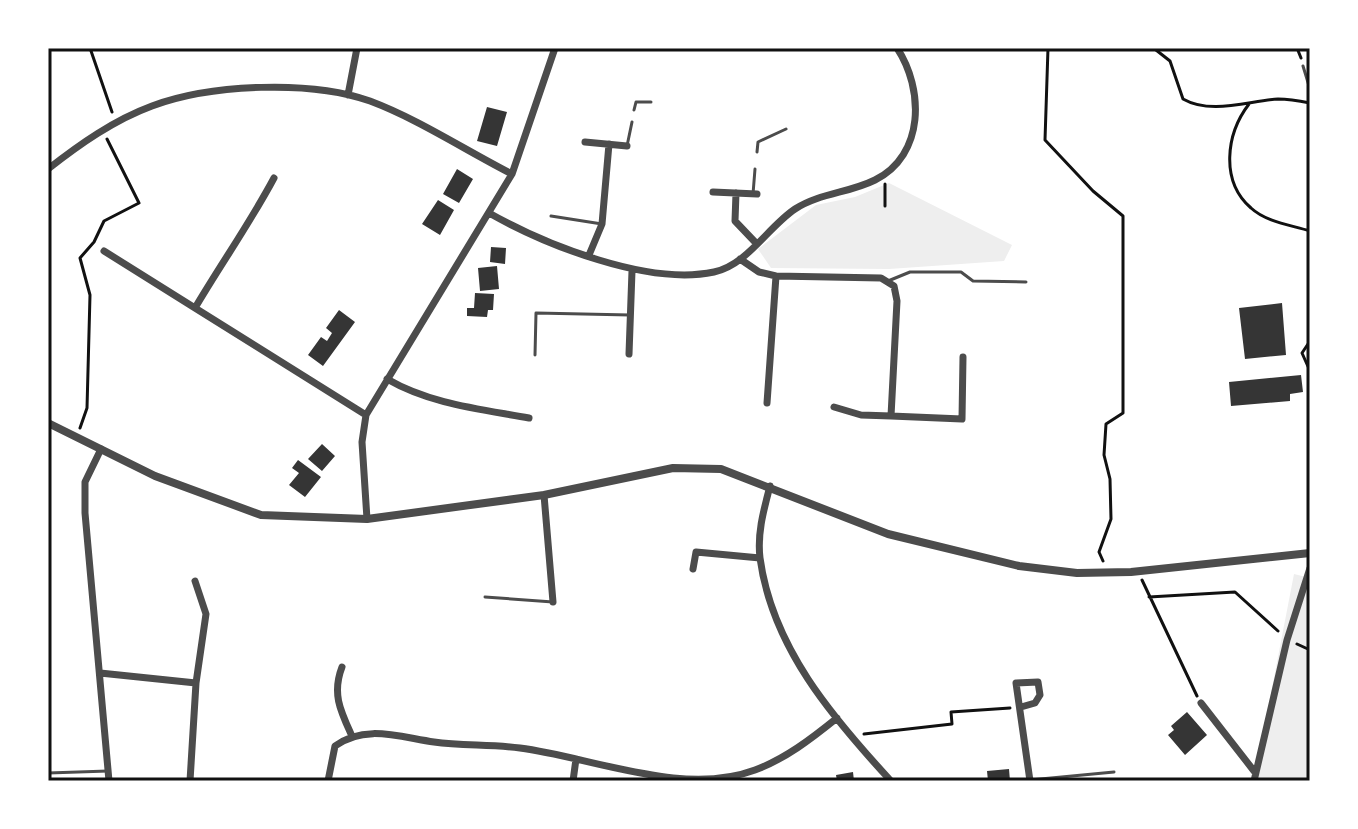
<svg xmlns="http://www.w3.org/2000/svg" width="1358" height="829" font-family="'Sofia Sans Condensed',sans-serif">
  <rect width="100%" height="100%" fill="#fff"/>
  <!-- green -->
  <path fill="#eee" d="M889,183l123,62 -8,16 -115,8 -118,-1 -13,-19 58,-44 39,-8z
    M1294,574l16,4v203h-56z"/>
  <!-- building -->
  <path fill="#353535" d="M487,107l20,5 -10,34 -20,-5z
    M457,169l16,10 -14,24 -16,-9z
    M438,200l16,10 -14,25 -18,-11z
    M491,247l15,1 -1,16 -15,-2z
    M497,266l2,23 -19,2 -2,-23z
    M475,293l19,1 -1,16h-5l-1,7 -20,-1v-8h7z
    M1282,303l4,52 -41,4 -6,-51z
    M339,310l16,12 -32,44 -15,-11 13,-18 6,4 5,-8 -6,-5z
    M1301,375l2,17 -13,2v7l-59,5 -2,-24z
    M322,444l13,12 -13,15 -14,-12z
    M298,460l23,17 -16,20 -16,-12 10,-12 -7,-5z
    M1187,712l20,23 -22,20 -17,-20 6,-5 -3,-4z
    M1009,769l1,12h-22l-1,-10z
    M853,772l1,9h-17l-1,-6z"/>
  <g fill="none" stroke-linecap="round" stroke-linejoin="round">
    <!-- path -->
    <path stroke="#111" stroke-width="3" d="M90,48l22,64
      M1048,48l-3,92 48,51 30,25v197l-17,11 -2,31 6,24 1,40 -12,33 4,9
      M1297,48l4,10
      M1156,50l14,11 13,38c28,16 65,2 95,0 10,0 22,2 32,4
      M1249,104c-23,30 -29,77 2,104 15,14 40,17 59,23
      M885,184v22
      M1310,341l-8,12 8,18
      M80,428l7,-20 3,-113 -10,-37 14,-16 10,-21 35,-18 -32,-64
      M1142,580l55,116
      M1149,597l86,-5 43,39
      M1297,644l13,6
      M864,734l88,-10 -1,-12 59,-4"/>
    <!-- service -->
    <path stroke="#4c4c4c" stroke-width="3" d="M1303,66l7,23
      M634,110l2,-8h15
      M627,146l5,-24
      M757,152l1,-10 28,-13
      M753,194l2,-25
      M551,216l51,8
      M888,281l22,-9h51l12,9 53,1
      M535,355l1,-42 94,2
      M485,597l68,5
      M48,773l60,-2
      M1030,780l84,-8"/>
    <!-- minor -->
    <path stroke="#4c4c4c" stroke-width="7" d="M348,95l9,-47
      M585,142l42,4
      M48,169c32,-25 66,-49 104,-63 59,-22 159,-26 218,-5 48,18 95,49 142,73
      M274,178c-24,45 -53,86 -79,130l171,107
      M713,192l44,2
      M736,193l-1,28 20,21
      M489,213c57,32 159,73 225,59 33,-7 54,-45 81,-63 25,-16 54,-16 80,-29 50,-25 49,-91 22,-132
      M104,251l91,57
      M589,255l13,-31 7,-80
      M740,259l19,13 17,4 105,2 13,8 3,15 -6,115 71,3 1,-62
      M629,354l3,-83
      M387,379c43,25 93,30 142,39
      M767,403l9,-127
      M834,407l27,8 30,1
      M101,449l-16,33v31l24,268
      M770,486c-6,23 -13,47 -10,72 12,89 72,159 131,223
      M544,495l9,107
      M367,519l-5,-77 4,-27 146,-241 43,-126
      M693,569l3,-17 64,6
      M195,581l11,33 -10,69
      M342,667c-10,26 -2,43 9,67
      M100,673l96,10 -6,98
      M1201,703l53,68
      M1021,707l14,-4 5,-8 -2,-13 -22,1 14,98
      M328,781l7,-35c30,-22 64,-9 99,-4 28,4 57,2 86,6 71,9 163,49 235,22 30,-11 56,-31 82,-52
      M573,781l3,-22
      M1254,781l33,-141 23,-72"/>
    <!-- tertiary -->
    <path stroke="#4c4c4c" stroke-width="8" d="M48,423l107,53 106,39 106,4 177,-24 129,-27 48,1 167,65 131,32 58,7 54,-1 179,-19"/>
  </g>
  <!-- border -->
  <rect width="1358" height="829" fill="none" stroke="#ffffff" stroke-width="100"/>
  <rect x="50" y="50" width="1258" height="729" fill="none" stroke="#111" stroke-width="3"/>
</svg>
